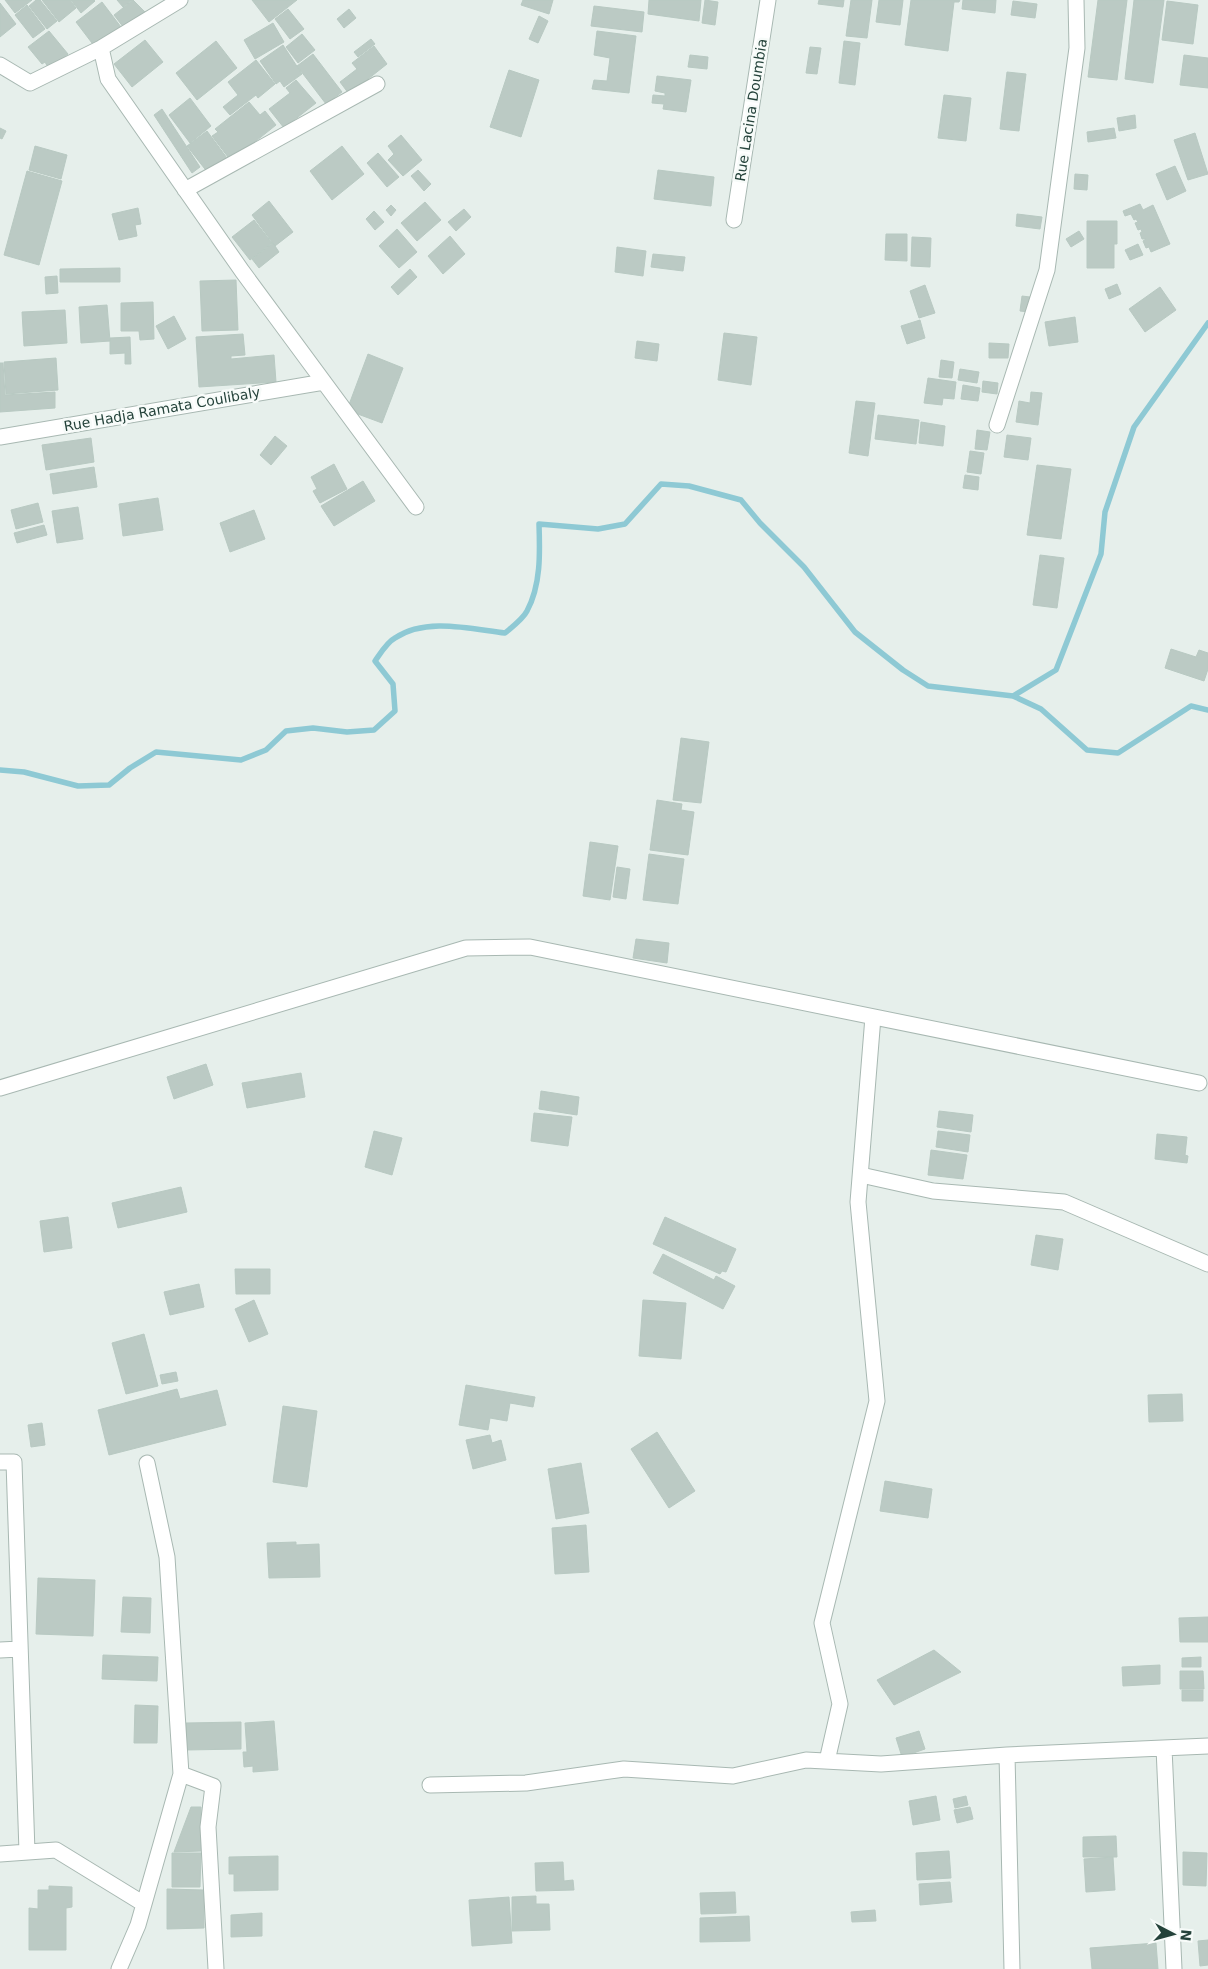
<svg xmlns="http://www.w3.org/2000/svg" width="1208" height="1969" font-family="'DejaVu Sans',sans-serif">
  <rect width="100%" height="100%" fill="#e6efeb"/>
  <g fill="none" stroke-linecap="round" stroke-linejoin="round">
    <!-- stream -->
    <path stroke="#8ec9d4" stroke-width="5.5" d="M1013,696l43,-26 45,-116 4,-42 29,-85 74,-104
      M0,770l24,2 54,14 31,-1 21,-17 26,-16 85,8 25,-10 20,-19 27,-3 34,4 27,-2 21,-19 -2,-27 -18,-23c5,-7 12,-19 20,-23 31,-21 76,-9 110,-5 7,-6 18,-14 22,-22 14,-26 13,-58 12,-87l59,5 27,-5 36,-40 28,2 52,14 19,23 44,44 51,65 48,38 25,16 85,10 28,13 46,41 31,3 73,-47 17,4"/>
  </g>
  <!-- building -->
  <path fill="#bbcac4" stroke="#b8c9c2" d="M5,0h27l-17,13z
    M36,0h4l17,21 -10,8 -18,-23z
    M42,0h28l6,8 -17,14z
    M71,0h23l1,1 -14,12z
    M117,0h15l-9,7z
    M133,0l12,12 -21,16 -10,-13z
    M252,0h45l-28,22z
    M523,0h30l-4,14 -28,-9z
    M649,0h52l-2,21 -51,-7z
    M705,0l13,2 -3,23 -13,-2z
    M819,0h25l-1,7 -25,-3z
    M851,0h21l-5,38 -21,-2z
    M879,0h24l-3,25 -24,-3z
    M911,0h49l-1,2h-5l-6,49 -43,-6z
    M963,0h33l-1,13 -33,-4z
    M1098,0h29l-10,80 -29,-3z
    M1134,0h30l-11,83 -28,-4z
    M1013,1l24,3 -2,14 -24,-3z
    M1167,1l31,4 -5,39 -31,-4z
    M102,2l19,25 -26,20 -19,-25z
    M0,3l16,21 -16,13z
    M27,5l18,24 -12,9 -18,-23z
    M594,6l50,6 -2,20 -51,-6z
    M288,9l16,20 -14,10 -15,-20z
    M349,9l7,9 -12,10 -7,-9z
    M539,16l9,5 -10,22 -9,-4z
    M273,23l11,19 -29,17 -11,-19z
    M49,31l19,23 -19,15 -4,-7 -3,2 -14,-17z
    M597,31l39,5 -7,57 -37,-4 2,-9 13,1 3,-23 -16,-3z
    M302,34l13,16 -17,13 -12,-16z
    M371,39l4,5 -17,13 -4,-5z
    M145,40l18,22 -31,25 -18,-23z
    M216,41l21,27 -40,32 -21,-27z
    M844,41l16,2 -5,42 -16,-2z
    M283,45l19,29 -18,13 -4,-6 -4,3 -16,-23z
    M374,46l13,18 -38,30 -9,-12 17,-13 -5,-6z
    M810,47l11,1 -4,26 -11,-1z
    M313,54l29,38 -16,12 -29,-38z
    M690,55l18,2 -1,12 -19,-2z
    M1184,55l24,3v30l-28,-3z
    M256,60l19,24 -17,14 -2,-3 -26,20 -7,-8 15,-12 -10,-13z
    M509,70l30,10 -18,57 -31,-10z
    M1007,72l19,2 -7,57 -19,-2z
    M657,76l34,4 -5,32 -23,-3 1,-5 -12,-1 1,-8 12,1v-3l-10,-2z
    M296,80l20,23 -32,25 -15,-19 21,-16 -4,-5z
    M944,95l27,3 -5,43 -28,-3z
    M190,98l21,28 -21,17 -21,-28z
    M249,102l11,13 5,-4 11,14 -45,36 -19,-25 6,-4 -3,-3z
    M162,109l38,58 -8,6 -38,-58z
    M1135,115l1,13 -17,3 -2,-13z
    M0,128l6,3 -4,8 -2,-1z
    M1114,128l2,10 -28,4 -1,-10z
    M207,131l20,27 -19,15 -21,-27z
    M1195,133l13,41 -20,6 -14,-40z
    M401,135l21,25 -19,16 -15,-16 6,-6 -6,-8z
    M35,146l32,9 -6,24 -32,-9z
    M342,146l22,28 -32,26 -22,-29z
    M378,153l21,24 -12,10 -20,-24z
    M1175,166l11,25 -19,9 -11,-26z
    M418,170l13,14 -7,7 -13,-15z
    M658,170l56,7 -3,29 -57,-7z
    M27,171l35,10 -23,84 -35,-10z
    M1075,174l13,1 -1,15 -13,-1z
    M269,201l24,31 -18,14 -23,-31z
    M425,202l16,18 -24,21 -16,-18z
    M1140,204l3,6 10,-5 17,39 -19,8 -2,-5 -3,1 -3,-7 3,-2h-4l-2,-6 2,-1 -1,-3 -3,1 -3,-7 3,-1 -2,-3 -2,1 -3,-6 -6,2 -2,-5z
    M391,205l5,5 -5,6 -5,-6z
    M138,208l3,16 -6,1 2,11 -18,4 -7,-26z
    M464,209l7,8 -15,14 -8,-9z
    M374,211l10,11 -9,8 -9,-11z
    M1017,214l25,3 -2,12 -24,-3z
    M254,220l18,23 -22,17 -18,-23z
    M1087,221h30v23h-3v24h-27z
    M397,229l20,23 -18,16 -20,-22z
    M1079,231l5,8 -13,8 -5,-8z
    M886,234h21v27l-22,-1z
    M450,236l15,18 -22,20 -15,-18z
    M912,237l19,1 -1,29 -19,-1z
    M273,243l6,9 -20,16 -7,-9z
    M1138,244l5,11 -13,5 -5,-10z
    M617,247l29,4 -3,25 -28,-4z
    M653,254l32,3 -2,14 -32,-4z
    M120,268v14h-60v-13z
    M410,269l7,8 -19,18 -7,-8z
    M57,276l1,17 -12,1 -1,-17z
    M236,280l2,50 -36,1 -2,-50z
    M1117,284l4,10 -12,5 -4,-10z
    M925,285l10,28 -16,5 -9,-27z
    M1160,287l16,23 -31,22 -16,-23z
    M1022,296l8,1 -1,15 -9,-1z
    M153,302l1,37 -14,1 -1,-9h-18v-28z
    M107,305l3,36 -29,2 -2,-36z
    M65,310l2,33 -43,3 -2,-34z
    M174,316l12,23 -18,10 -12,-23z
    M1075,317l3,25 -29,4 -4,-24z
    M920,320l5,18 -18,6 -6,-18z
    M724,333l33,4 -6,48 -33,-5z
    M243,334l2,21 -14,1v3l43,-4 2,27 -77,5 -3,-50z
    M130,337l1,27h-6v-11l-15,1v-16z
    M637,341l22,3 -2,17 -22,-3z
    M989,343l20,1 -1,14h-19z
    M368,354l35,14 -21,55 -35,-13z
    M56,358l2,32 -52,4 -2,-32z
    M941,360l13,2 -2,16 -13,-1z
    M0,363h3l2,32 50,-3v16l-55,4z
    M960,369l19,3 -2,11 -19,-3z
    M928,378l28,4 -2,17 -11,-1 -1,7 -18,-2z
    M983,381l15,2 -1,11 -15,-2z
    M963,385l17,3 -2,13 -17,-2z
    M1031,392l11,1 -4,32 -22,-3 3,-21 11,2z
    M856,401l19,2 -7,53 -19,-3z
    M878,415l41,5 -3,24 -41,-5z
    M921,422l24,4 -2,20 -24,-3z
    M977,430l13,2 -3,18 -12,-1z
    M1007,435l24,3 -3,22 -24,-3z
    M275,436l12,10 -16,19 -11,-10z
    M91,438l3,24 -48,8 -4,-25z
    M970,451l14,2 -3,21 -14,-2z
    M334,464l13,25 -27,14 -7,-12 4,-2 -6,-12z
    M1037,465l34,4 -10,70 -34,-4z
    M94,467l3,20 -44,7 -3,-20z
    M965,475l14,2 -1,13 -15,-2z
    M363,481l12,20 -41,25 -13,-20z
    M158,498l5,32 -40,6 -4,-32z
    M38,503l5,19 -27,7 -5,-19z
    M78,507l5,32 -26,4 -5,-32z
    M254,510l11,29 -35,13 -10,-29z
    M44,525l3,10 -30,8 -3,-10z
    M1040,555l24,3 -7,50 -24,-3z
    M1171,649l25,8 3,-7 9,3v16l-4,12 -39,-13z
    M681,738l28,4 -8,61 -28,-3z
    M657,800l25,4 -1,6 13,2 -6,43 -38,-5z
    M590,842l28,4 -8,54 -27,-4z
    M649,854l35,5 -6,45 -35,-4z
    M617,867l13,2 -4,30 -13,-2z
    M636,939l33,4 -2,20 -34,-5z
    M206,1064l7,21 -39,14 -7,-22z
    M301,1073l4,24 -58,11 -5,-25z
    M541,1091l38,6 -2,18 -38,-6z
    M939,1111l34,4 -2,17 -34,-5z
    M534,1113l38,4 -4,29 -37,-5z
    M374,1131l28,7 -10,37 -27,-8z
    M938,1131l32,4 -2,17 -32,-5z
    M1157,1134l30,3 -2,18 3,1 -1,7 -32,-4z
    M931,1150l36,5 -4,24 -35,-4z
    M181,1187l6,25 -69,16 -6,-25z
    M68,1217l4,31 -28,4 -4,-31z
    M665,1217l71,32 -10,23 -4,-1 -2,3 -67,-30z
    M1036,1235l27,4 -5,31 -27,-5z
    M663,1254l51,26 2,-4 19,10 -12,23 -70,-36z
    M235,1269h35v25h-34z
    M199,1284l5,23 -34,8 -6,-23z
    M254,1300l14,34 -19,8 -14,-33z
    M643,1300l43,3 -5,56 -42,-3z
    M144,1334l14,52 -32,8 -14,-51z
    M176,1372l2,9 -16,3 -2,-9z
    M466,1385l69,12 -2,10 -23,-4 -3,18 -17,-3 -2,12 -29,-5z
    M177,1389l3,10 37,-9 9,35 -117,30 -11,-45z
    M1182,1394l1,27 -34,1 -1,-27z
    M283,1406l34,5 -10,76 -34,-5z
    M42,1423l3,22 -14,2 -3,-22z
    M657,1432l38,59 -26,17 -38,-59z
    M490,1435l2,8 9,-3 5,20 -33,9 -7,-29z
    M581,1463l8,50 -33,6 -8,-50z
    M885,1481l47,8 -4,29 -48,-7z
    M586,1525l3,47 -34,2 -3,-46z
    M296,1542v3l23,-1 1,33 -51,1 -2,-35z
    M38,1578l57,2 -2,56 -57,-2z
    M123,1597l28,1 -1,35 -29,-1z
    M1208,1617v25h-28l-1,-24z
    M934,1650l27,22 -67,33 -17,-25z
    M103,1655l55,2 -1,24 -55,-2z
    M1201,1657v10h-19v-9z
    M1160,1665v19l-37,2 -1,-19z
    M1180,1671h23l1,18h-24z
    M1182,1690h21v11h-21z
    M135,1705l23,1 -1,37h-23z
    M274,1721l4,49 -25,2v-6l-9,1 -1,-15h4l-2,-29z
    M241,1722v27l-55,1v-27z
    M919,1731l6,18 -23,8 -6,-19z
    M936,1796l4,24 -27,5 -4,-24z
    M966,1796l2,9 -13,3 -2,-9z
    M191,1807h10v44l-27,1z
    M970,1807l3,12 -16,4 -3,-13z
    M1116,1836l1,21h-34v-20z
    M949,1851l2,27 -34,2 -1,-27z
    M1183,1852l24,1 -1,33 -23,-1z
    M172,1853h29l-1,34h-28z
    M278,1856v34l-44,1v-17h-5v-17z
    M1113,1857l2,33 -29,2 -2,-33z
    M563,1862l1,19 9,-1 1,10 -38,1 -1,-28z
    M950,1882l2,20 -32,3 -1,-21z
    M49,1886l23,1v20l-6,1v42h-37v-42l9,1v-19h11z
    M167,1889l37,1v38l-37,1z
    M735,1892l1,21 -35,1 -1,-21z
    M536,1896v8h13l1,26 -38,1v-34z
    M509,1897l3,46 -40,3 -3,-46z
    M875,1910l1,11 -24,1 -1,-10z
    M262,1913v23l-31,1v-22z
    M749,1916l1,25 -50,1v-24z
    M1208,1940v25l-8,1 -2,-25z
    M1156,1943l2,26h-66l-2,-21z"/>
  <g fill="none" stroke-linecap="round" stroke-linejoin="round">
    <!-- street casing -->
    <g stroke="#a8b8b2" stroke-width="17">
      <path id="street" d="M101,48l7,31 134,192 174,236
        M0,65l30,18 71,-35 79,-48
        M185,190l192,-106
        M734,220l34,-220
        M997,425l50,-155 30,-222 -1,-48
        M0,437l324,-55
        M0,1088l466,-140 64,-1 669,136
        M861,1175l72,16 131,11 144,62
        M0,1462h14l13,390
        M147,1463l20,94 14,217 32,12 -5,41 8,142
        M0,1650l20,-1
        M1164,1748l10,221
        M1007,1755l5,214
        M827,1761l13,-57 -18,-81 55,-222 -19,-199 15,-185
        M430,1785l96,-2 98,-14 109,7 73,-16 75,4 126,-9 201,-9
        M0,1854l56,-4 88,54
        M119,1969l19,-44 43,-151"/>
    </g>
    <!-- street -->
    <use href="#street" stroke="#fff" stroke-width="15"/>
  </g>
  <g text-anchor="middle" stroke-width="5" stroke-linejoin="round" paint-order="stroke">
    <!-- street labels -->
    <g font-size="14" fill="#24423a" stroke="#f7fbf9">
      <text transform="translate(751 110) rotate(-81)" y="5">Rue Lacina Doumbia</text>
      <text transform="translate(162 409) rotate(-10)" y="5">Rue Hadja Ramata Coulibaly</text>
    </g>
  </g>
  <!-- north arrow -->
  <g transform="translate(1173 1934) rotate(96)" stroke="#f7fbf9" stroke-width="4" paint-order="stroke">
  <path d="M0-4L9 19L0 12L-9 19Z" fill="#24423a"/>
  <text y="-8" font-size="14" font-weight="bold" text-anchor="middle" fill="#24423a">N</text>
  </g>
</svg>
